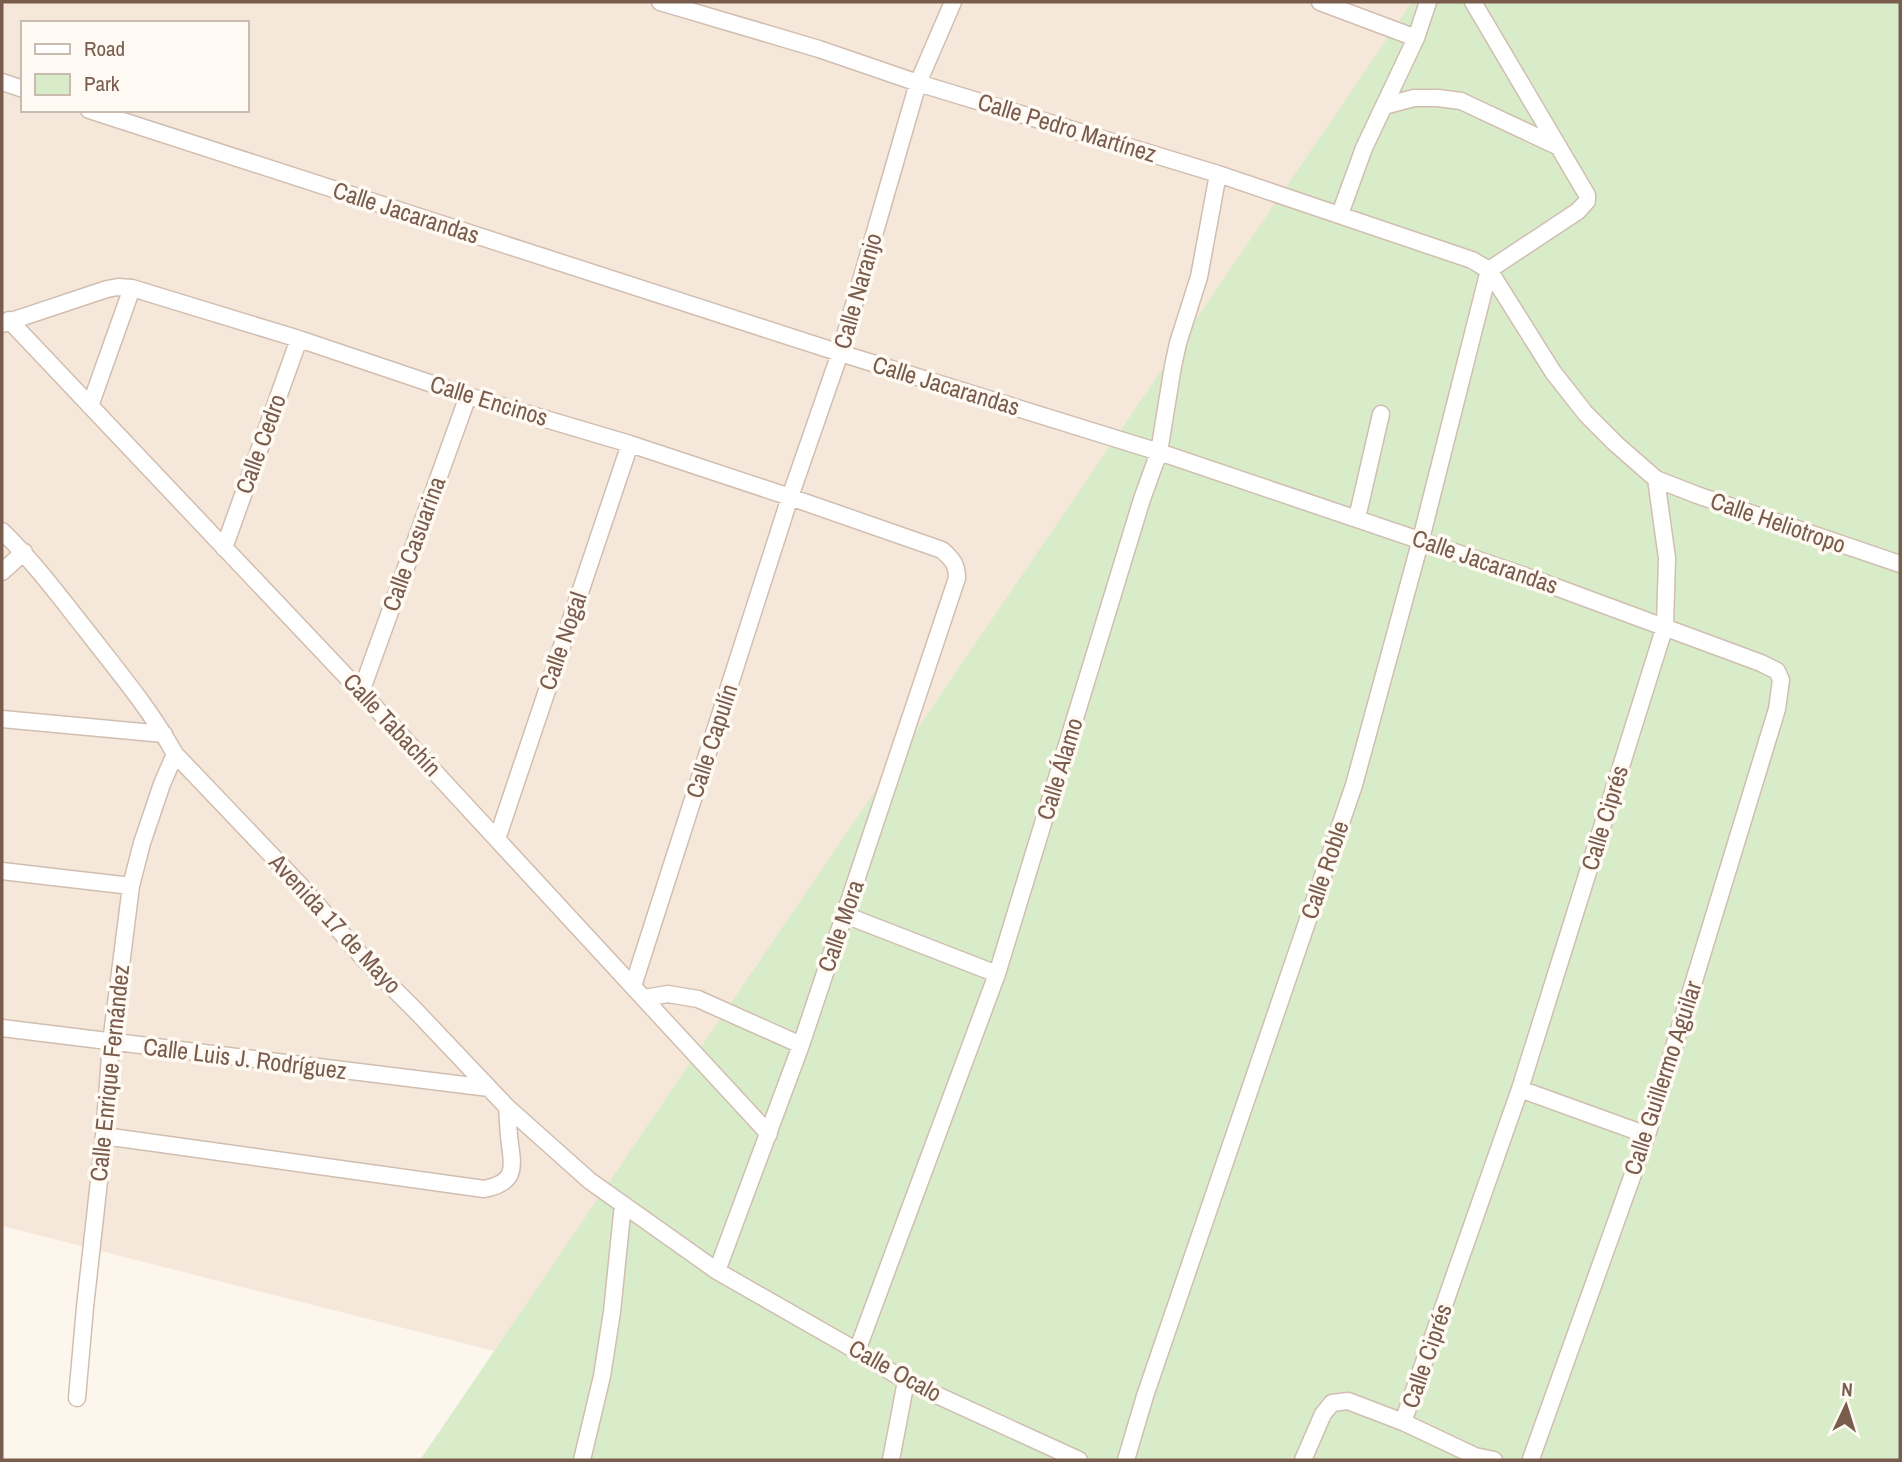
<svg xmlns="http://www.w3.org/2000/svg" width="1902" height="1462" font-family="'Archivo Narrow',sans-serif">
  <rect width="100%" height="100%" fill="#fdf6ec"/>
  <!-- residential -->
  <path fill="#f5e8da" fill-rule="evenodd" d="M2,2h1614l-1074,1361 -540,-137zM23,23h224v87h-224z"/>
  <!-- green -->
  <path fill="#d8ecc9" d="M1412,2h488v1458h-1480z"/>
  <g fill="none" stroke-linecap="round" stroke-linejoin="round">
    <!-- minor casing -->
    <g stroke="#d1beb0" stroke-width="19">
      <path id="minor" d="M660,2l159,47 99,34 300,91 254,86 17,10 64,102 33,42 30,30 40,35 41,16 203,69
        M1320,2l96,36
        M2,82l21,7
        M1384,106l30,-8h24l23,3 98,46
        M89,110l751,243 319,99 375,127 227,84 16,8 4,9 -4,29 -130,426 -116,324
        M1340,214l24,-66 52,-110 12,-36
        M9,320l352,372 408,442
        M2,324l105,-35 11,-2 14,1 167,51 169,57 162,48 160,53 152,53c10,9 15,14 15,28l-156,467 -84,226
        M90,406l42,-118
        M1357,518l24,-104
        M2,531c31,30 57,65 84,99 31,40 64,79 89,124l125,131 64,74 51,51 92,97 83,74 127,90 140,80 49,30 173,79
        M224,548l75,-209
        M2,572l22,-20
        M361,692l107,-296
        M2,719l162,15
        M497,839l133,-395
        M2,871l129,15
        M845,915l152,59
        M633,986l157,-489 50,-144 78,-270 35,-81
        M644,998l24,-4 30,5 103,46
        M2,1028l487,60
        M1520,1089l127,46
        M104,1136l380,53c36,-7 28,-25 25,-53 -1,-10 -1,-19 -2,-29
        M857,1351l140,-377 145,-475 17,-47 14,-86 5,-23 21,-66 19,-103
        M77,1398l8,-91 19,-171 7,-93 20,-157 11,-43 20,-59 13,-30
        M1403,1422l117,-333 145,-463 2,-68 -11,-79
        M582,1460l20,-84 10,-64 11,-108
        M891,1460l15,-79
        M1126,1460l19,-64 209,-611 67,-246 68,-269 89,-59 9,-10v-6l-114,-193
        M1303,1460l20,-46 9,-11 16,-2 55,21 72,34 19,4"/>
    </g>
    <!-- minor -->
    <use href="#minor" stroke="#fff" stroke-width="16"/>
  </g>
  <g text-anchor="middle" stroke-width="7" stroke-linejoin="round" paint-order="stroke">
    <!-- street labels -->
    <g font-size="24" fill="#7a5c4d" stroke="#fffaf3">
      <text transform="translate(1067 128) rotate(17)" y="8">Calle Pedro Martínez</text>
      <text transform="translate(406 213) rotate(18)" y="8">Calle Jacarandas</text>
      <text transform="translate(858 291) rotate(-74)" y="8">Calle Naranjo</text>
      <text transform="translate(946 386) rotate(17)" y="8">Calle Jacarandas</text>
      <text transform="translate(489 401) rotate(17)" y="8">Calle Encinos</text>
      <text transform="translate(261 444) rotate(-70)" y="8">Calle Cedro</text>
      <text transform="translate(1778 523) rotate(19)" y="8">Calle Heliotropo</text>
      <text transform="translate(414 544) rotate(-70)" y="8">Calle Casuarina</text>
      <text transform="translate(1485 562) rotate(19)" y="8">Calle Jacarandas</text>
      <text transform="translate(563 641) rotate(-71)" y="8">Calle Nogal</text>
      <text transform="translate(392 725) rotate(47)" y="8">Calle Tabachín</text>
      <text transform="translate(712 741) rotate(-72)" y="8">Calle Capulín</text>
      <text transform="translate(1060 769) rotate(-73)" y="8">Calle Álamo</text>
      <text transform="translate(1605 818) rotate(-73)" y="8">Calle Ciprés</text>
      <text transform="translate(1325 870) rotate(-71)" y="8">Calle Roble</text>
      <text transform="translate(335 924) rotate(47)" y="8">Avenida 17 de Mayo</text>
      <text transform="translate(841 926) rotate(-71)" y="8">Calle Mora</text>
      <text transform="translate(245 1059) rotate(7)" y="8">Calle Luis J. Rodríguez</text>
      <text transform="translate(110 1073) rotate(-84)" y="8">Calle Enrique Fernández</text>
      <text transform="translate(1663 1078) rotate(-72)" y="8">Calle Guillermo Aguilar</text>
      <text transform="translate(1427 1356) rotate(-71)" y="8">Calle Ciprés</text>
      <text transform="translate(895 1371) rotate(29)" y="8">Calle Ocalo</text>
    </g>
  </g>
  <!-- border -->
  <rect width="1902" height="1462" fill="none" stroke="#7a5c4d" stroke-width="7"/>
  <!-- legend -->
  <rect x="21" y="21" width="228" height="91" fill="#fffaf3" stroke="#cabbb1" stroke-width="2"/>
  <rect x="35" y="44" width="35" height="10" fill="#ffffff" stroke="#cabbb1" stroke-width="2"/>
  <text x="84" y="56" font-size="21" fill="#7a5c4d">Road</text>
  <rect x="35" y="74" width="35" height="21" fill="#d8ecc9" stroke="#cabbb1" stroke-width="2"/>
  <text x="84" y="91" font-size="21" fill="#7a5c4d">Park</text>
  <!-- north arrow -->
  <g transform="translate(1846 1406) rotate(4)" stroke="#fffaf3" stroke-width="5" paint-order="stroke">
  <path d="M0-5L12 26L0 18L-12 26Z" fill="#7a5c4d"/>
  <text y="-10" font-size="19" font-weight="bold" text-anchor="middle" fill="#7a5c4d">N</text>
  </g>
</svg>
